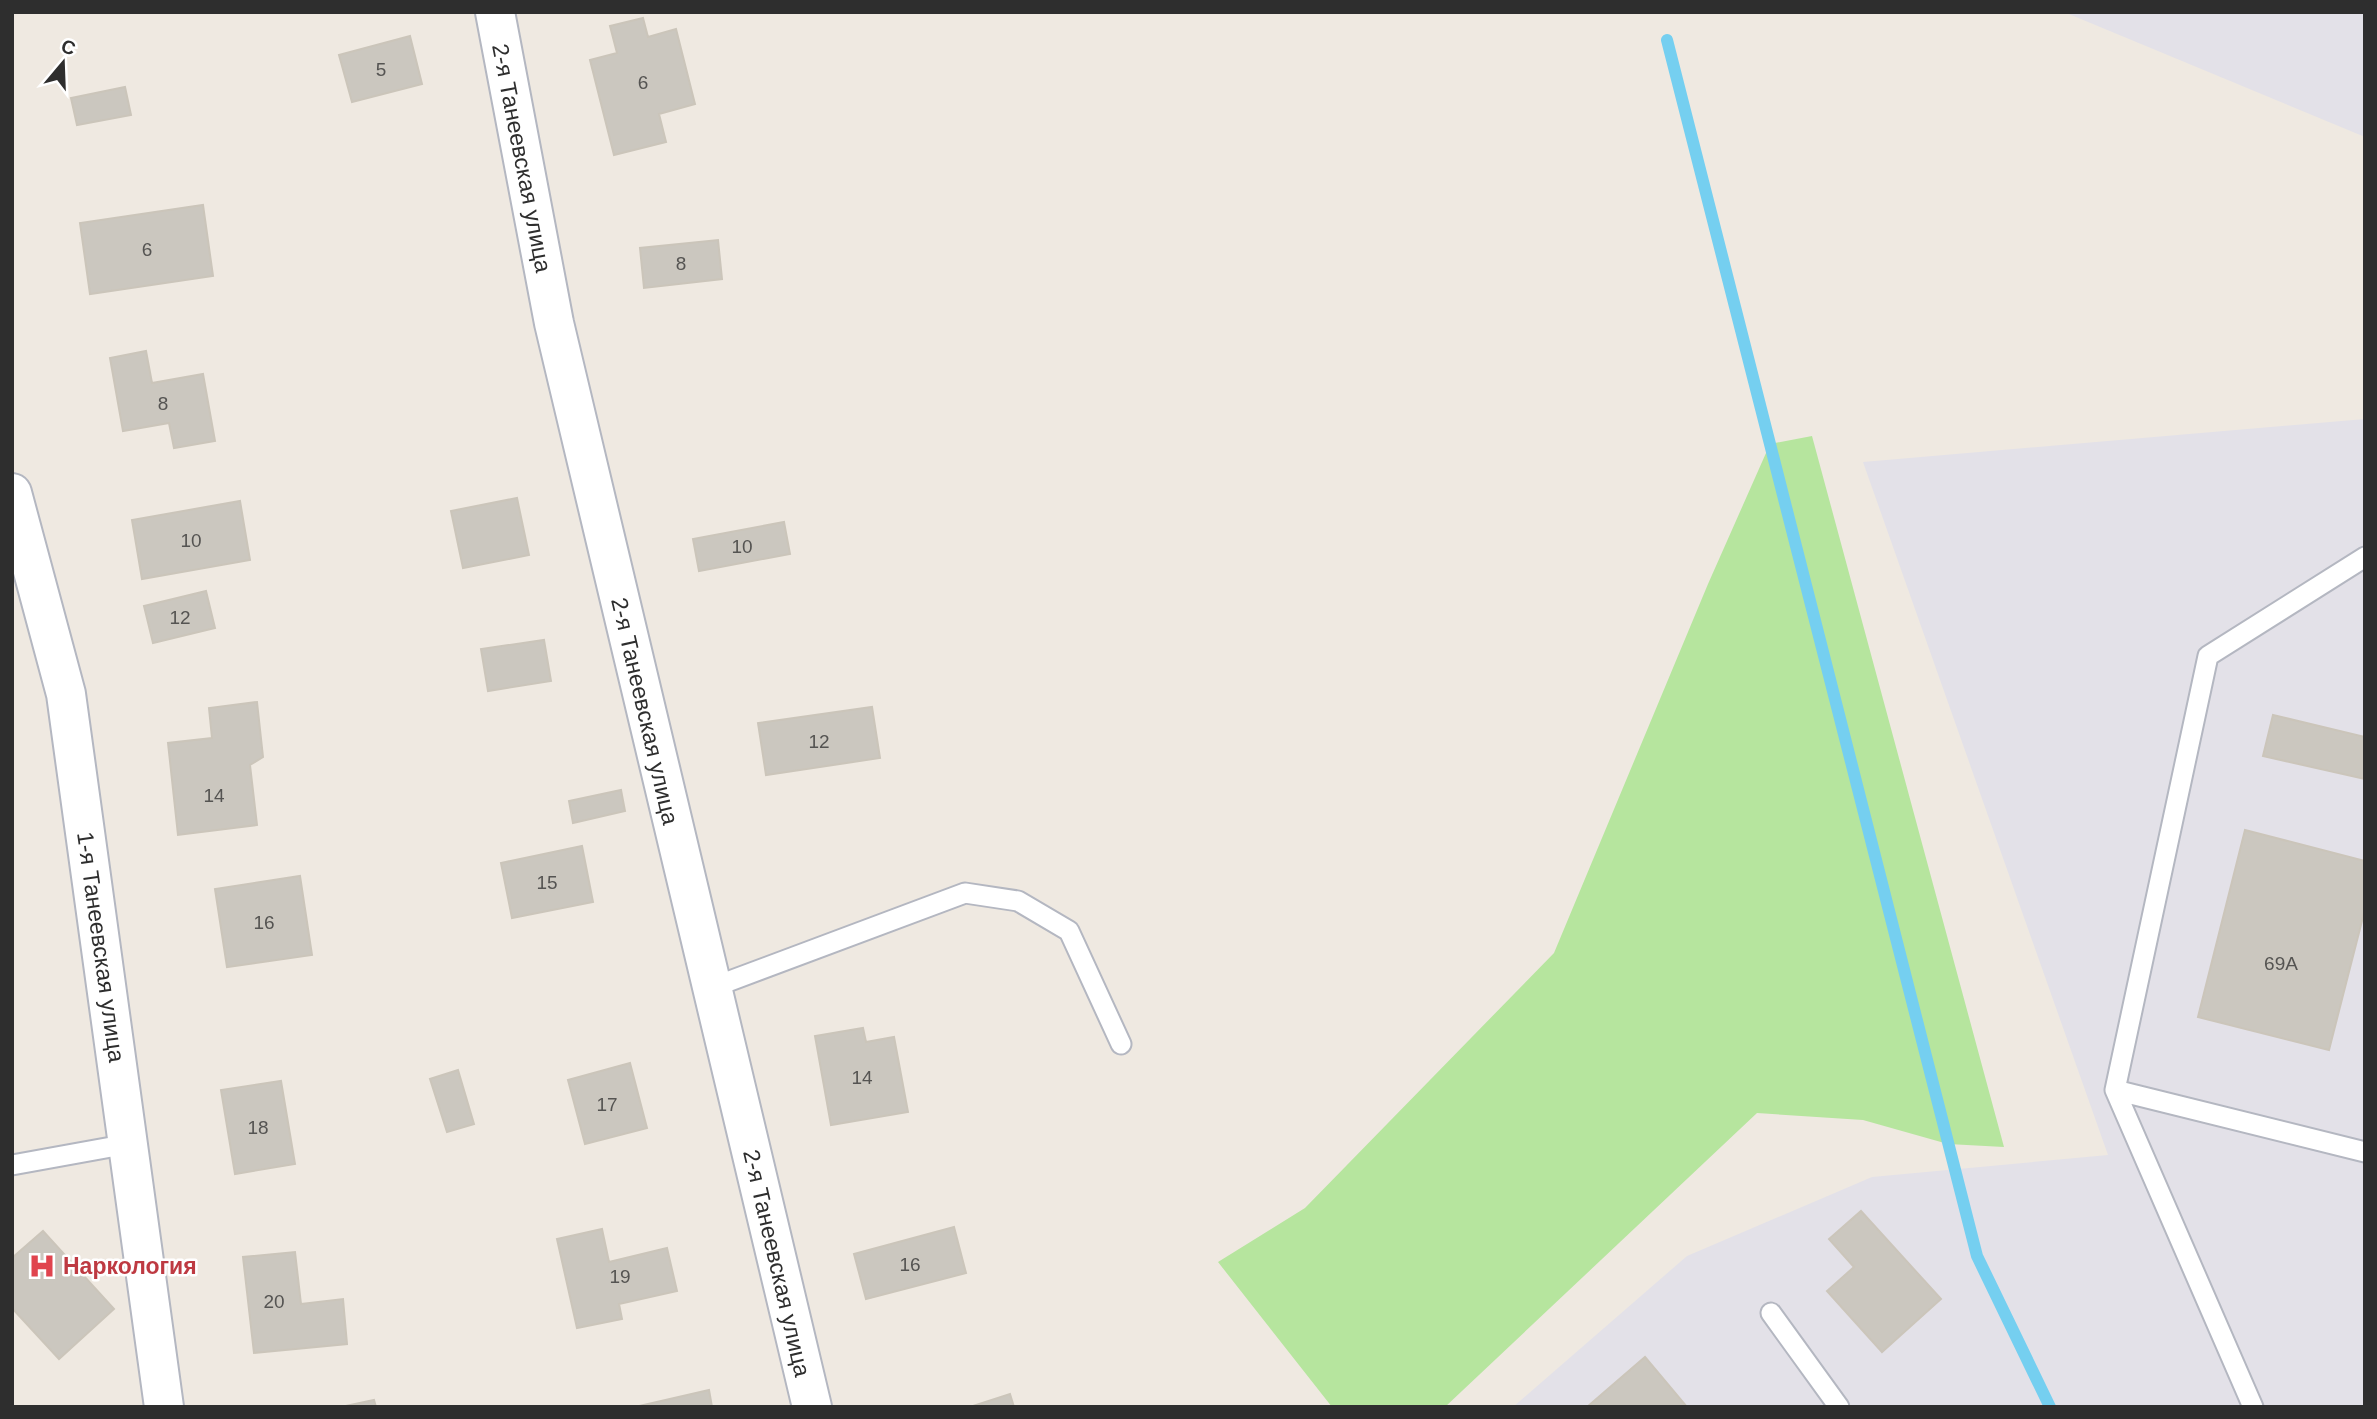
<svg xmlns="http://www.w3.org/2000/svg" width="2377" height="1419" font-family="Arial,sans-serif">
  <rect width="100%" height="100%" fill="#efe9e1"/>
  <!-- industrial -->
  <path fill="#e3e1e8" d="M2064,12h301v125z
    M2365,419v988h-852l174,-151 185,-79 236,-22 -245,-693z"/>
  <!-- green -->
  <path fill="#b6e59e" d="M1812,436l192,711 -56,-3 -85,-24 -106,-7 -312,294h-113l-114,-145 87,-54 249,-255 154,-369 62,-140z"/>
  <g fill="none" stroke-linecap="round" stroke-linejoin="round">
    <!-- stream -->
    <path stroke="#75cff0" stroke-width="12" d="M1667,40l310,1216 73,151"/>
  </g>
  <!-- building -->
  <path fill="#cbc7bf" stroke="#cbc5ba" stroke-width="2" d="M643,18l5,19 28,-8 19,75 -36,10 7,28 -52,13 -24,-95 27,-7 -7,-27z
    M410,36l12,48 -70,18 -13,-47z
    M125,87l6,28 -54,10 -6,-27z
    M203,205l10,71 -123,18 -10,-71z
    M718,240l4,39 -78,9 -4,-40z
    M146,351l6,32 51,-9 12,67 -41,7 -5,-25 -46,8 -13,-73z
    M517,498l12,57 -66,13 -12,-57z
    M240,501l10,59 -108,19 -10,-59z
    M784,522l6,32 -91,17 -6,-32z
    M206,591l9,37 -62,15 -9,-37z
    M544,640l7,41 -63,10 -7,-42z
    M257,702l6,55 -13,8 7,60 -79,10 -10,-92 44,-5 -3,-30z
    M872,707l8,51 -114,17 -8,-52z
    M2273,715l92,22v42l-102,-23z
    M621,790l4,21 -52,12 -4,-22z
    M2245,830l120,31v48l-36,141 -131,-33z
    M582,846l11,56 -81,16 -11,-55z
    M300,876l12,79 -85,12 -12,-78z
    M863,1028l3,14 28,-5 14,75 -77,13 -16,-89z
    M630,1063l17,65 -62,16 -17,-64z
    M458,1070l16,54 -27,8 -17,-53z
    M281,1081l14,83 -60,10 -14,-84z
    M1861,1211l80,88 -59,53 -55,-61 27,-24 -25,-28z
    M954,1227l12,46 -100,26 -12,-45z
    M602,1229l7,33 58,-14 10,43 -58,13 3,15 -45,9 -20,-89z
    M43,1231l71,78 -55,50 -47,-51v-50z
    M295,1252l6,52 42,-5 4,45 -93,9 -11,-96z
    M1645,1357l42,50h-100z
    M709,1390l3,17h-77z
    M1010,1394l4,13h-44z
    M374,1400l2,7h-35z"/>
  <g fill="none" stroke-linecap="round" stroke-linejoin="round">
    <!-- service casing -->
    <g stroke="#b4b7c1" stroke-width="23">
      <path id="service" d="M711,988l254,-95 53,8 51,30 52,113
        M2115,1090l250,62
        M12,1165l116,-21
        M1771,1313l68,94
        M2253,1407l-138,-317 93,-434 157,-99"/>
    </g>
    <!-- minor casing -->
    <g stroke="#b4b7c1" stroke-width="42">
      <path id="minor" d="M495,12l59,311 258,1084
        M12,493l54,201 98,713"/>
    </g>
    <!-- service -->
    <use href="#service" stroke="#fff" stroke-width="19"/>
    <!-- minor -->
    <use href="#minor" stroke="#fff" stroke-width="38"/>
  </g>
  <!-- icons -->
  <defs>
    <g id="hospital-bare" transform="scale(2.1)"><path d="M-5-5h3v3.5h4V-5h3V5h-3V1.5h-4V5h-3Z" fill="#e0444e" stroke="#fff" stroke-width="2.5" paint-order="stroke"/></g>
  </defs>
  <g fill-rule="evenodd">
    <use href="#hospital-bare" x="42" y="1266"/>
  </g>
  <g text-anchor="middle" stroke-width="5" stroke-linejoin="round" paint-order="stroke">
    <!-- number labels -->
    <g font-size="19" fill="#555452">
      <text x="381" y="76">5</text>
      <text x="643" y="89">6</text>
      <text x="147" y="256">6</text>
      <text x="681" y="270">8</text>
      <text x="163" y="410">8</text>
      <text x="191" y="547">10</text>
      <text x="742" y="553">10</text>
      <text x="180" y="624">12</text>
      <text x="819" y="748">12</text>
      <text x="214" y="802">14</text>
      <text x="547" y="889">15</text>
      <text x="264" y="929">16</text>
      <text x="2281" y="970">69А</text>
      <text x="862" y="1084">14</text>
      <text x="607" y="1111">17</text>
      <text x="258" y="1134">18</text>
      <text x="910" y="1271">16</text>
      <text x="620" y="1283">19</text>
      <text x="274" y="1308">20</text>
    </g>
    <!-- street labels -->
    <g font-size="23" fill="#2e2e2e" stroke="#fff">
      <text transform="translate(522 158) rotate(79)" y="8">2-я Танеевская улица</text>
      <text transform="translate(645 711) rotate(77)" y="8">2-я Танеевская улица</text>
      <text transform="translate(101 947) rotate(82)" y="8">1-я Танеевская улица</text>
      <text transform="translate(777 1263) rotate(77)" y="8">2-я Танеевская улица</text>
    </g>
    <!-- health labels -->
    <g font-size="23" font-weight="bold" fill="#be3a42" stroke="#fff" text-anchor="start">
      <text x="63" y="1274">Наркология</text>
    </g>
  </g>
  <!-- border -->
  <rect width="2377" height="1419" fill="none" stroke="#2e2e2e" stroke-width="28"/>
  <!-- north arrow -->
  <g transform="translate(63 63) rotate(19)" stroke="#ffffff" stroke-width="5" paint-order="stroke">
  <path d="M0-5L12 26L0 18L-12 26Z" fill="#2e2e2e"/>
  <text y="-10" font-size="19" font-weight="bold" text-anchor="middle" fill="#2e2e2e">С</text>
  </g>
</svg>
